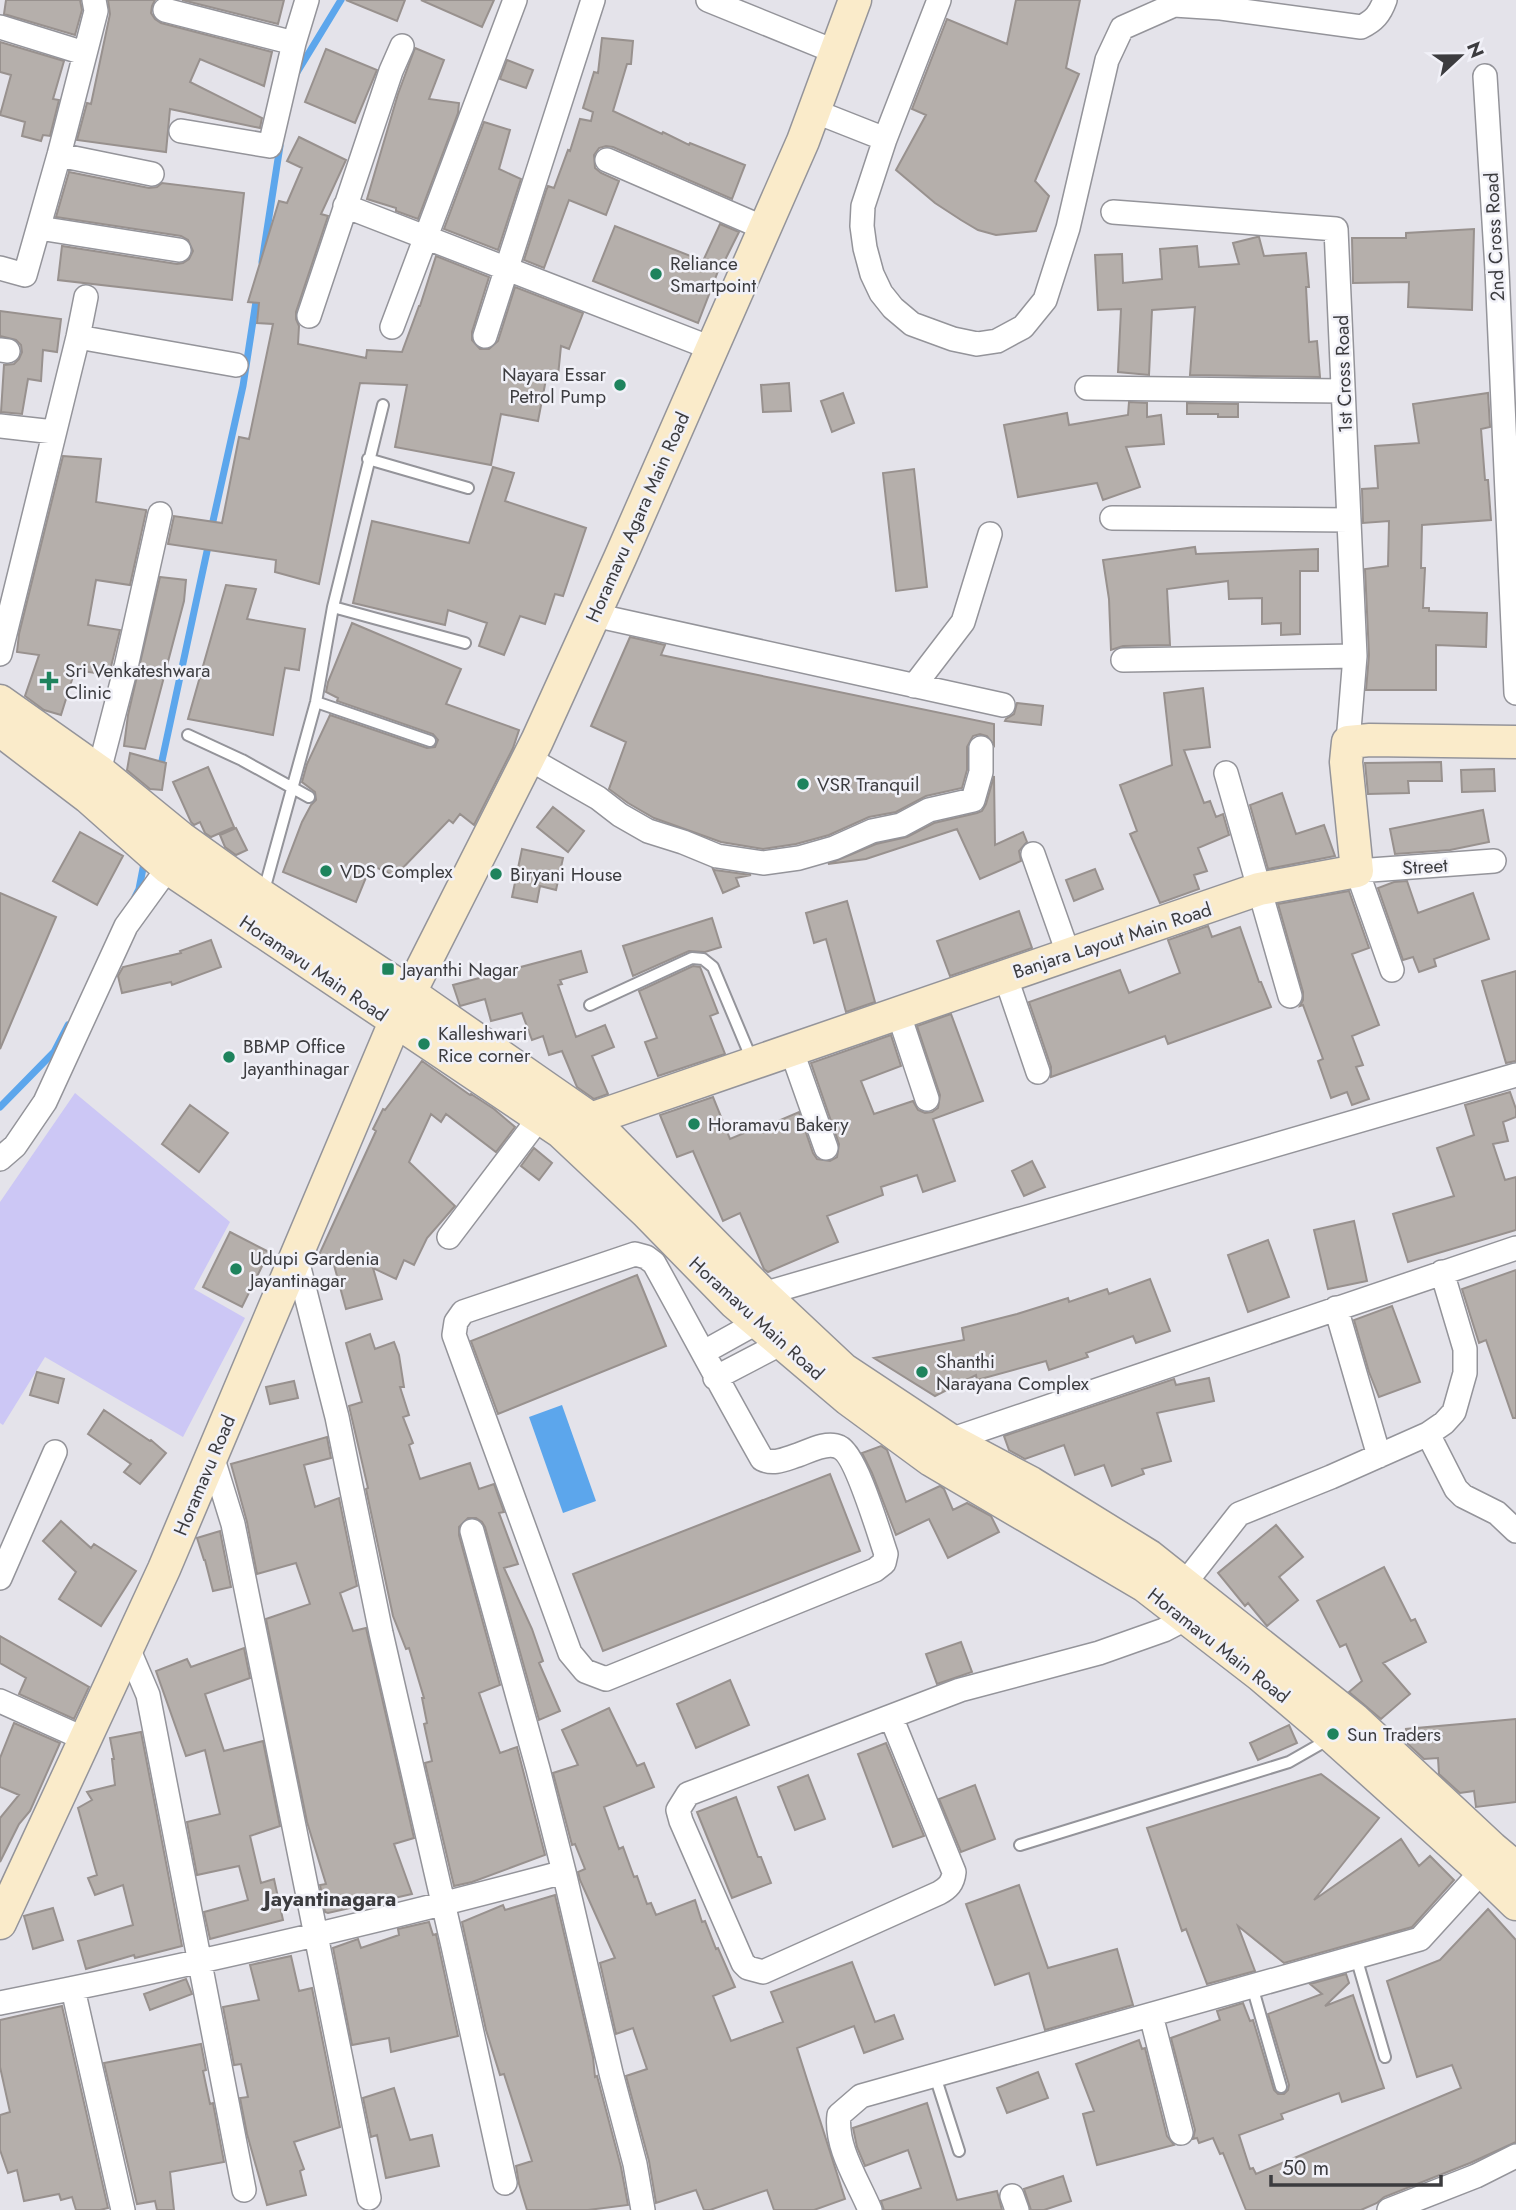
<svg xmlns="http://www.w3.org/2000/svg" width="1516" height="2210" font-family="Jost,sans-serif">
  <rect width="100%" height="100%" fill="#e4e3ea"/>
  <!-- green -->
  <path fill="#ccc7f5" d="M75,1093l155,129 -36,67 51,29 -62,119 -138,-80 -42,68 -3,-2v-221z"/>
  <!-- water -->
  <path fill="#5ca6ec" d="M562,1405l34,96 -33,12 -34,-96z"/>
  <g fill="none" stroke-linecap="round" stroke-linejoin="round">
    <!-- stream -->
    <path stroke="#5ca6ec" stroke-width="7" d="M296,74l45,-74
      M262,262l18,-116
      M211,530l32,-144 14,-91
      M160,770l49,-228
      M135,897l4,-8 6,-31
      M0,1107l54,-55 14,-27"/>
  </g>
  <!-- building -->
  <path fill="#b5afab" stroke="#98918e" stroke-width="2" d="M6,0h74l2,10 -7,25 -71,-21z
    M108,0h47l-3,6 -1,7 4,6 6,4 111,29 -8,34 -64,-27 -10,23 72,36 -2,10 -90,-19 -4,43 -89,-12 10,-37 4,1 19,-90z
    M182,0h102l-6,24z
    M346,0h59l-8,21z
    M421,0h73l-12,27z
    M1016,0h64l-14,68 13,6 -44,107 14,15 -13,35 -40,4 -18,-5 -17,-10 -26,-17 -39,-33 30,-55 -14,-6 35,-90 60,25z
    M602,38l31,3 -2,23h-4l-14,47 49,23 1,-2 26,13 1,-2 55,22 -13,34 -119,-52 -7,-1 -7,2 -5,7 1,13 6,5 18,8 -13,34 -37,-15 -25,68 -20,-8 22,-69 2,-5 6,2 14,-38 2,1 10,-32 11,2 2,-9 -10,-4 11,-36 4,1z
    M0,42l64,19 -11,38 6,1 -9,36 -7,-1 -2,6 -19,-5 3,-14 -25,-7 11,-40 -11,-3z
    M415,48l29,12 -15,39 30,4 -1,10 -40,106 -22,-8v-3l-29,-9 31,-105z
    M326,49l51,21 -22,53 -50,-21z
    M507,60l26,10 -7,18 -26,-9z
    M484,122l26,8 -11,39 22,10 -23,71 -54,-21z
    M299,137l47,23 -25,54 7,2 -32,96v7l3,7 -1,18 68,14 1,-8 35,2 17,-46h1l16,-50 53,21 -17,55v8l8,9h9l9,-8 17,-54 68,26 -14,36 -8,-3 -3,30 -11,-2 -9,47 -37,-7 -10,51 -96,-18 12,-62 -47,-2 -41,201 -44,-12 1,-12 -108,-16 6,-28 48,7 17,-86 10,2 24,-115 -16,-1 2,-20 -11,-1 31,-101 8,2 15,-35 -15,-7z
    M69,172l80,16 8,-1 5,-4 82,10 -12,107 -174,-20 4,-34 115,18 6,-1 6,-4 4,-8 -5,-11 -7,-4 -125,-19z
    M720,224l19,8 -15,30 -2,-1 -24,62 -105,-42 22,-55 88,35z
    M1474,229l-2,81 -64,-3 1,-25 -56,1 -1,-45h54v-5z
    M1257,237h2l5,19 42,-3 3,34h-3l3,55 8,-1 3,36 -130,-2 5,-68 -43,3 -3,65 -31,-3 3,-63 -23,1 -3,-55 27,-1 1,29 39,-4 -2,-30 37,-3 2,21 40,-3 -6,-21z
    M0,311l61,8 -4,33 -14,-2 -2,31 -13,-2 -6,35 -21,-2 3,-47 10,-1 5,-5 3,-7 -1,-7 -5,-5 -16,-4z
    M789,383l2,28 -28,1 -2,-27z
    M843,393l11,30 -22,9 -11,-31z
    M1488,393l2,34 -9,2 4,51h3l3,40 -69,5 -1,43h4l-2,40h6v3l58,2 -1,34 -50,-2v45h-70l3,-35 -4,-86 23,-3 1,-45 -26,2 -1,-34 16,-1 -3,-42 44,-3 -6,-39z
    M1129,402l18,1v14l14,-2 3,29 -38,3 14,40 -37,13 -6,-17 -79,14 -14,-72 63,-12 2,12 59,-10z
    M1187,403l51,1v13h-20v-3h-31z
    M63,456l38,3 -5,43 50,8v2l-16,73 -34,-5 -8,45 32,5 -11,45 -34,-5 -14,45 -17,-5 -19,-14 14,-41 -22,-3 2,-18z
    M493,467l21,6 -9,28 81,27 -23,68 -8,-2 -10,30 -25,-8 -16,39 -25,-9 8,-23 -39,-13 -3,15 -92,-22 19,-82 97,22z
    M914,469l13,118 -31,4 -13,-118z
    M1195,547l1,7 122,-5v22h-18v63l-19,1v-12l-19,1v-26l-33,1 -1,-18 -61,8 3,56 -47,1 -12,4 -2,-51 -6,-39z
    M160,577l26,3 -2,21 -39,148 -21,-3 4,-31z
    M226,585l30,4 -9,30 58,10 -6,41 -14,-2 -12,67 -85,-16z
    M352,623l109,46 -15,35 73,26 -6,18 -39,77 -14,-11 -7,9 -4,-3 -54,56 -24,-11 -15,37 -73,-30 19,-50 9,-17 5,-5 -1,-8 -13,-10 5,-18 23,-49 97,33 8,-1 3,-7 -5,-6 -96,-33 1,-3 -12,-6 2,-10z
    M630,637l35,8 -4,10 333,69v21l-7,-9 -7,-2 -7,2 -6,11v23l-5,18 -36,8 -30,16 -27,5 -40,18 -33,9 -33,5 -42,-7 -67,-24 -26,-15 -19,-14 17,-47 -35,-16z
    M1203,688l7,59 -26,3 20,53 6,-2 6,16 7,-3 6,21 -31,13 9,23 -13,4 5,14 -39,14 -30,-69 7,-3 -17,-46 52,-20 -8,-72z
    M1017,703l26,3 -2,19 -36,-4 1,-2 8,-5z
    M130,753l36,10 -4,27 -12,-1 -23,-19z
    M1441,762l1,19h-34l1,12 -41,1 -3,-31z
    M208,767l26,60 -23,10 -6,-4 -5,-11 -6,3 -3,-3 -18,-40z
    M1494,769l1,22 -33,1 -1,-22z
    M994,776l1,69 28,-13 4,10 -8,9 2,10 -41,18 -23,-50 -91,30 -38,5 48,-20 31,-7 27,-14 43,-10 5,-2 4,-7z
    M1282,793l14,41 28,-9 11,31 -67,13 -18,-64z
    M553,807l31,24 -16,21 -31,-25z
    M1483,810l6,32 -39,8 -55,4 -5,-25z
    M236,828l11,22 -11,5 -11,-8 -5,-12z
    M80,832l43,24 -26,49 -44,-24z
    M522,849l41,9 -7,32 -16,-4 -3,16 -25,-5z
    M713,869l2,1 36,5 -15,3 3,8 -16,7z
    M1095,869l8,20 -29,12 -8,-21z
    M1407,881l11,32 55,-20 16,46 -55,20 2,7 -17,6 -6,-15 -10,3 -25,-72 16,-6z
    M1349,891l20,57 -17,6 27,71 -27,11 11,29 -7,2 13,32 -17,6 -5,-13 -16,6 -13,-37 5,-2 -20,-54 -3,1 3,-6v-8l-25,-88z
    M0,893l56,24 -56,132z
    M847,901l28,101 -29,10 -20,-73 -12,4 -8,-30z
    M1019,911l13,37 -82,28 -13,-35z
    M712,918l9,29 -16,5 -16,-1 -56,25 -10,-30z
    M1208,926l4,11 28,-10 19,55h2l10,25 -103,37 -3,-8 -114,41v-10l-22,-65 91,-32 9,23 51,-20 -12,-33z
    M211,940l10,27 -49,18 -1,-3 -49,11 -4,-17 5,-9 58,-14 -1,-2z
    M581,951l6,21 -27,8 2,4 -4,1 18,52 29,-12 9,22 -22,9 16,38 -14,5 -17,-12 -15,-36 -13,4 -6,-19 -11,4 -10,-27 -31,8 -6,-22 -25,7 -7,-21z
    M693,966l7,1 18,46 -8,3 15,38 -67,22 -13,-34 12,-4 -18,-47z
    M1516,971v90l-10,2 -24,-82z
    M951,1014l32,87 -50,18 22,62 -32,11 -6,-17 -36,12 2,8 -56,21 11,26 -70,30 -4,-3 -24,-56 -17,8 -30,-70 -16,6 -17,-42 53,-18 17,42 26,-11 1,2 42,-18 14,41 4,6 13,2 7,-4 2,-13 -28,-81 80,-28 10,31 -40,15 13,33 39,-13 5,9 7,3 7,-1 6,-4 2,-13 -23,-69z
    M422,1061l48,34 1,-1 23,15 21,18 -19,25 -50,-38 -5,8 -10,-8 -22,48 46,44 -28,32 -13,27 -10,-5 -8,19 -23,-11 9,31 -36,10 -12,-44 -16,-8 58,-126 -3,-2 10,-20 2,1z
    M1510,1092l6,17v8l-13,5 5,19 -15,3 12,36 11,-3v53l-108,32 -15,-48 61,-18 -17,-48 37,-13 -9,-30z
    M190,1105l38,28 -29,39 -37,-28z
    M534,1148l18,15 -13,17 -18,-14z
    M1032,1161l13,26 -21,9 -12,-25z
    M1354,1221l13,60 -39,8 -14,-59z
    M230,1232l39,20 -27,55 -39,-20z
    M1268,1240l21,57 -41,15 -20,-57z
    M1516,1270v148h-3l-27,-78 -7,3 -17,-54z
    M637,1275l29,71 -168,68 -27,-73z
    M1150,1279l20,52 -34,12 -3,-7 -47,17 2,4 -39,13 -3,-9 -69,19 -1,-5 -41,21 -61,-38 90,-18 -2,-12 55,-14 51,-16 1,4 38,-13 2,5z
    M1392,1306l28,76 -41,15 -10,-25 -15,-52z
    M370,1334l5,15 19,-7 5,13 5,32h-4l9,28 -6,2 10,26 -4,2 11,34 50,-16 9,26 15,-5 10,28 -5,1 19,51 -14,4 28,61 11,32 -4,2 21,48 -21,9 -54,-193 -3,-5 -6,-4h-8l-9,9v8l41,150 -21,8 21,60 17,-6 28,108 -73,27 -18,4 -29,-123 7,-2 -8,-37 3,-1 -5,-25h2l-15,-50 -3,1 -13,-33 -27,-127 2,-1 -19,-82 13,-4 -16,-59z
    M37,1372l27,7 -6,24 -28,-8z
    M1209,1378l5,23 -57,12 14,48 -29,8 2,5 -32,12 -8,-21 -29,10 -11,-30 -39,14 -16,-9 -5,-14 170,-57 2,6z
    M294,1381l4,17 -28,6 -4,-17z
    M104,1410l46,31 1,-1 15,13 -26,31 -16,-12 7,-8 -43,-30z
    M327,1437l4,21 -27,7 11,42 24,-9 18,88 -17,7 13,38 13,-3 48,210 -20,6 18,50 -84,19 -3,-1 -5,-27 6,-1 -19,-62 -41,-203 44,-15 -14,-41 -39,11 -10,-52 -16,-58z
    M881,1446l6,4 19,52 34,-16 4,3 9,21 14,-7 24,13 8,16 -51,26 -19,-39 -33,16 -24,-62 -10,-20z
    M830,1474l30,77 -257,100 -30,-77z
    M61,1521l30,27 3,-4 42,27 -35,55 -42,-27 17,-27 -33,-31z
    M1276,1525l27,32 -24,20 19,23 -31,26 -19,-23 -3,3 -27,-33z
    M220,1531l11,56 -18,4 -8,-31h-1l-7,-22z
    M1384,1567l27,54 4,-2 11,23 -43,21 27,31 -29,25 -32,-27 13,-11 -16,-37 -6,3 -23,-46z
    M0,1636l89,51 -15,32 -55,-25 7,-16 -26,-15z
    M961,1642l11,30 -35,12 -11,-30z
    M244,1648l6,30 -45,16 19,57 39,-10 17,85 -30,10 11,47 13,-4 9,41 -73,19 -6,-27 44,-12 -9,-34 -42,9 -10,-53 33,-8 -15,-64 -19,6 -30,-85 31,-12 4,8z
    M730,1680l19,45 -53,23 -19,-44z
    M609,1708l28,58 7,-3 10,24 -50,20 15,42 4,-2 11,30 3,-1 10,28 4,-1 5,12 39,-15 7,22 3,-1 11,28 2,-1 17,39 -22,9 18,45 52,-19 -12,-30 81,-30 23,60 19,-7 9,24 -39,14 -10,-27 -57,22 48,151 -31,11h-40l-7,-20 -57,20h-6l-8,-20 -40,13 -7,-42 -23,-85 21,-7 -14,-41 -17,6 -16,-71 15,-5 -35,-78 -2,-8 7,-3 -10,-25 -3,1 -19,-72 25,-8 -16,-35z
    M1516,1719v83l-40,5 -2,-16 -14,2 -21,-19 -1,-16 -14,1 -16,-15 -2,-15z
    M14,1723l46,20 -30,68 -11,13 -19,38v-44l19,-23 -19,-8v-29z
    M1289,1725l8,18 -39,17 -8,-17z
    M141,1732l41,214 -47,12 -1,-3 -48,14 -8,-28 55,-16 -10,-40 -28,10 -7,-17 9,-3 -19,-67 14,-8 -5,-8 28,-7 -3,-26h2l-4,-21z
    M886,1743l38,93 -31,11 -35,-93z
    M1321,1774l58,44 -65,82 87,-61 18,27 11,-10 24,24 -42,47 -128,36 -46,-37 17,45 -48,13 -21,-55 -4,2 -35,-103z
    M808,1775l17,44 -30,11 -17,-43z
    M975,1785l20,54 -34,13 -22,-53z
    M736,1797l22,60h3l10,26 -39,15 -35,-86z
    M1019,1885l29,83 69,-19 16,56 -88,25 -16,-57 -34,12 -29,-81z
    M555,1895l38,162 2,20 2,-1 24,91 7,38 -40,5h-61l-8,-26 -3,-18 16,-5 -28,-87 -4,1 -14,-45 -24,-108 41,-17 2,5z
    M53,1908l10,32 -30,9 -9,-33z
    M1488,1909l28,31v202l-46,21 -86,34 -7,6 -16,7h-115l-23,-57 -3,1 -7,-16 -14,5 -2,-5 -4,1 2,-9 -24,-92 49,-18 -3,-9 26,-8 7,18 3,-1 21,70 4,4h6l4,-4 1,-5 -21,-71 54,-20 -12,-10 36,-10 3,9 -24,23 28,-11 31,93 -42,14 -3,-9 -58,21 2,5 -44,16 11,34 3,-1 3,6 205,-86 -9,-23 -35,12 -30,-96 53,-21z
    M429,1922l4,13 3,-1 22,102 -67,16 -2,-14 -37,7 -19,-97 25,-9 3,9 38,-13 -1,-6z
    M291,1956l8,35 13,-3 28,139 -46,15 10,27 -4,2 6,24 -39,10 -20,-71 -7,-36 8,-1 -7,-33 -7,1 -11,-58 36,-7 -9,-35z
    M186,1979l6,15 -42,16 -6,-16z
    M62,2006l46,202 -8,2h-24l-4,-13 -11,3 -2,-6 -35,7 -7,-31 -9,3 -8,-23v-35l10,-3 -10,-45v-47z
    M1139,2040l3,9 3,-1 22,88 7,9 -77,20 -14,-51 11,-3 -18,-47z
    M201,2044l5,26 -3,1 7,33 3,-1 11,59 -54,10 4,38h-17l-2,-9 -18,3 -33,-141z
    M1038,2072l10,26 -41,15 -10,-25z
    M394,2088l16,52 22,-5 7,31 -53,12 -9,-43 -6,2 -8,-39z
    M927,2103l30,97 40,-9 5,19h-118l-3,-9 40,-13 -13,-38 -43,16 -8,-19 -4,-19z
    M1063,2176l8,25 -27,9h-13l-7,-21z"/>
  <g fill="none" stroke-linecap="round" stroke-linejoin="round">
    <!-- lane casing -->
    <g stroke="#94949a" stroke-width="14">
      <path id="lane" d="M368,459l100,29
        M333,607l132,36
        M316,702l114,39
        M188,735l54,25 67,37
        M263,894l53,-192 17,-95 50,-202
        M590,1005l102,-47 11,1 10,8 39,93
        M1020,1845l269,-83 42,-24
        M1356,1957l29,100
        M1252,1986l29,101
        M935,2076l24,75"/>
    </g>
    <!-- street casing -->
    <g stroke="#94949a" stroke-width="26">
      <path id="street" d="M708,0l128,52
        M165,10l129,33
        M0,27l84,26
        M1485,76l12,194 19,423
        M814,111l71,28 -22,67 -1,20 3,22 7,26 9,19 12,15 19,16 41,15 24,5 20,-3 26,-14 22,-27 23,-72 39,-168 15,-32 52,-23 47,3 140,19c13,-6 19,-13 24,-27
        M181,131l89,15 24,-103 13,-43
        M885,139l54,-139
        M59,155l93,19
        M607,160l157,68
        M345,206l366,142
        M1113,212l223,17 19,427 -7,86
        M39,228l140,22
        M0,268l25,7 34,-120 37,-144 -2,-11
        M309,316l82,-245 11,-25
        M392,327l123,-327
        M485,336l108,-336
        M78,337l158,28
        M0,350l8,1
        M1087,388l256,3
        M0,426l54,6
        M1112,518l237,2
        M594,615l409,90
        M0,654l78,-317 8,-40
        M1123,660l232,-4
        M914,686l49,-64 27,-88
        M528,758l70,40 22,17 28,16 35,11 34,14 46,7 36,-5 35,-10 38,-17 29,-6 28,-15 44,-10 8,-28v-24
        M99,771l27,-104 34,-153
        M1226,773l64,223
        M1033,854l35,99
        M1392,970l-35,-99 137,-10
        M1005,975l33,97
        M898,1012l29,87
        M791,1049l35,99
        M0,1159l15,-13 30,-44 81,-176 42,-58 6,-14
        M449,1237l91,-120
        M635,1254l11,3 8,6c36,65 71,131 108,196 12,6 23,0 36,-4 11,-4 29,-14 41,-8 17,7 40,87 47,107l-2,9 -9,7 -269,109 -21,-8 -15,-18 -116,-318 2,-13 7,-10z
        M296,1256l41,161 44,216 72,313 52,237
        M763,1294l753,-219
        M1336,1308l43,148
        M704,1352l54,-30
        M715,1378l67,-35
        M1428,1434l28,55 7,7 34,17 19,18
        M943,1445l7,-5 566,-192
        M212,1456l21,68 136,674
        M472,1531l66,238 26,103 47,201 24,91 8,46
        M0,1578l55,-126
        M128,1648l20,47 96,495
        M0,1701l85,38
        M891,1717l63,155c-1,11 -6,16 -15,21l-176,79 -15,-4 -5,-5 -62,-142 -3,-11 10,-16 272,-104 139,-37 65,-23 23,-12 -2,-35 54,-69 92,-37 97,-43 16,-11 10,-11 11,-39v-24l-23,-77
        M73,1989l50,221
        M0,2003c189,-37 378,-81 564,-131
        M1151,2015l30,118
        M1012,2196l5,14
        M870,2210c-12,-29 -35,-63 -31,-95l22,-19 559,-157 62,-68 6,-14
        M1389,2210l87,-34 40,-20"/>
    </g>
    <!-- secondary casing -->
    <g stroke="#94949a" stroke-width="35">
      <path id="secondary" d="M0,701l99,70 82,67 81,58 148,97 181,126 172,175 80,75 107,71 81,43 118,73 205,163 138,129 24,20
        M0,730l88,67 80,71 393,264 85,80 89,91 113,96 83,61 214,126 115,89 73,62 149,134 34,33
        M591,1119l668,-230 98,-18 -11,-109 2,-20 22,-2 146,2
        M0,1923l164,-354 231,-547 142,-281 83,-183 183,-417 52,-141"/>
    </g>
    <!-- lane -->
    <use href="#lane" stroke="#fff" stroke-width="10"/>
    <!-- street -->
    <use href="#street" stroke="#fff" stroke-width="23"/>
    <!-- secondary -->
    <use href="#secondary" stroke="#faebca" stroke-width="32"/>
  </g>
  <!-- markers -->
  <g fill="#1e835d" stroke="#f1f1f8" stroke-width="2.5">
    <circle cx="656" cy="274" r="7"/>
    <circle cx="620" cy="385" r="7"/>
    <path d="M45.5 670.5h7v7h7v7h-7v7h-7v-7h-7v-7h7z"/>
    <circle cx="803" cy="784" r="7"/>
    <circle cx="326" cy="871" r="7"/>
    <circle cx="496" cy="874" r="7"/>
    <rect x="381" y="962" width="14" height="14" rx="3.5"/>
    <circle cx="424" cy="1044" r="7"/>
    <circle cx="229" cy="1057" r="7"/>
    <circle cx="694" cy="1124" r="7"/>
    <circle cx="236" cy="1269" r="7"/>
    <circle cx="922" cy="1372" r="7"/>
    <circle cx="1333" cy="1734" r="7"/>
  </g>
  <g text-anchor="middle" stroke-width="5" stroke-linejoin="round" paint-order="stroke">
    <!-- street labels -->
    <g font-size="19" fill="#3c3c3f" stroke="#f1f1f8">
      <text transform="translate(1494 237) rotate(-93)" y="7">2nd Cross Road</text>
      <text transform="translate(1343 374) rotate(-92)" y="7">1st Cross Road</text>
      <text transform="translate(637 517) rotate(-66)" y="7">Horamavu Agara Main Road</text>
      <text transform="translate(1425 866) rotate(-4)" y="7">Street</text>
      <text transform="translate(1112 940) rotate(-18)" y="7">Banjara Layout Main Road</text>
      <text transform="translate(314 968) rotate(34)" y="7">Horamavu Main Road</text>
      <text transform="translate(757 1318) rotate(42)" y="7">Horamavu Main Road</text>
      <text transform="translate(204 1475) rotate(-67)" y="7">Horamavu Road</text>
      <text transform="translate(1219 1645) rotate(38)" y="7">Horamavu Main Road</text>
    </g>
    <!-- poi labels -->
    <g font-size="19" fill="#3c3c3f" stroke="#f1f1f8" text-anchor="start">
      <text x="670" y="270">Reliance<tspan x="670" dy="22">Smartpoint</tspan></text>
      <text x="606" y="381" text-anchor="end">Nayara Essar<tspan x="606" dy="22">Petrol Pump</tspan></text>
      <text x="65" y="677">Sri Venkateshwara<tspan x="65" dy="22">Clinic</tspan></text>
      <text x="817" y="791">VSR Tranquil</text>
      <text x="340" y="878">VDS Complex</text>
      <text x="510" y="881">Biryani House</text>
      <text x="402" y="976">Jayanthi Nagar</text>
      <text x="438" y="1040">Kalleshwari<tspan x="438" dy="22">Rice corner</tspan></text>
      <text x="243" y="1053">BBMP Office<tspan x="243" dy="22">Jayanthinagar</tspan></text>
      <text x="708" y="1131">Horamavu Bakery</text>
      <text x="250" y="1265">Udupi Gardenia<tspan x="250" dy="22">Jayantinagar</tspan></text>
      <text x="936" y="1368">Shanthi<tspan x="936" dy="22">Narayana Complex</tspan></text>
      <text x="1347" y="1741">Sun Traders</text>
    </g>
    <!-- neighbourhood labels -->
    <g font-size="21" font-weight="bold" fill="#3c3c3f" stroke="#f1f1f8">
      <text x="330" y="1906">Jayantinagara</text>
    </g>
  </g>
  <!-- north arrow -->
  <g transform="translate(1460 56) rotate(68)" stroke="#f1f1f8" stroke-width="5" paint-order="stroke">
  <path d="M0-5L12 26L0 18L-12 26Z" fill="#3c3c3f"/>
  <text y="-10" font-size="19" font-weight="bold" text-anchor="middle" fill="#3c3c3f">N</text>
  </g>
  <!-- scale -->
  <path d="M1271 2175v10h170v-10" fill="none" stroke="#3c3c3f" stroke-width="3.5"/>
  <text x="1282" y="2175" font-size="21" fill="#3c3c3f" stroke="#f1f1f8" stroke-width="5" paint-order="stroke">50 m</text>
</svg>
